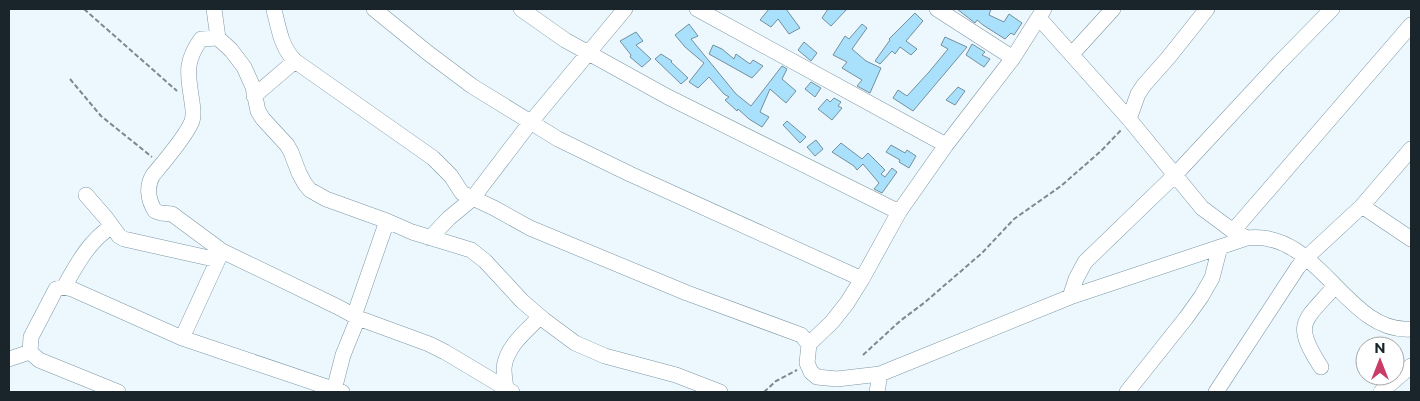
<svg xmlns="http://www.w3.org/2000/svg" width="1420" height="401" font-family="Montserrat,sans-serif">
  <rect width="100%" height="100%" fill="#ecf8fe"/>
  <!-- building -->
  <path fill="#a9e0fb" stroke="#748f9d" d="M769,9h17l14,19 -11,6 -11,-15 -7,8 -11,-7z
    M828,9h19l-16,17 -9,-8z
    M957,9h34l-2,6 15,7 5,-8 13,9 -8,12 -3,-2 -6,6 -22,-14 -6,-5 -2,3z
    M915,13l8,8 -17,20 11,8 -6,6 -11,-8 -5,7 -3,-3 -12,13 -5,-3 15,-21 -1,-1z
    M689,24l9,12 -7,3 45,55 15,12 31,-40 5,3 -5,10 14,12 -10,12 -16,-14 -10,23 9,5 -7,10 -13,-8 -11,-10 -1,2 -12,-11 4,-3 -5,-3 -15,-17 -11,11 -9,-6 15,-19 -19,-16 -10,-12z
    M862,24l5,4 -15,21 14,12 15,7 -11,25 -13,-7 5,-6 -20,-12 5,-6 -14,-7 12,-19 4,3z
    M636,32l7,9 -7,4 15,14 -9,8 -12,-10 1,-2 -11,-14z
    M945,37l22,10 -54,64 -20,-13 5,-8 9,6 22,-24 19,-23 -7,-4z
    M804,42l13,11 -6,8 -13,-11z
    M972,44l13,8 -3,3 8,4 -6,8 -18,-12z
    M713,45l9,4 12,10 2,-5 14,10 3,-4 10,6 -11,12 -43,-24z
    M661,54l11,7 -1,1 17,16 -7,6 -26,-25z
    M811,82l10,6 -6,9 -10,-8z
    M958,87l7,4 -10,14 -9,-5z
    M834,98l7,4 -3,4 4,2 -10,12 -14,-11 9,-10 3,3z
    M787,121l19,16 -6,6 -17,-18z
    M816,140l7,9 -8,7 -8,-9z
    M841,143l21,16 6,-6 17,17 -4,4 4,3 7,-9 5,4 -15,21 -8,-4 5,-6 -16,-19 -6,6 -3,-4 -22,-14z
    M891,145l14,8 2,-3 9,6 -7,12 -10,-6 1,-2 -14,-8z"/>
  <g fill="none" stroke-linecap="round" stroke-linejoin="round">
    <!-- minor casing -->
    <g stroke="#7b97a5" stroke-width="16">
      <path id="minor" d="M214,9l4,29 13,12 13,17 9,20 5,24 5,8 24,26 4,7 8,21 6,11 5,6 16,9 61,22 25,11 59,18 14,11 37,40 22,19 31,23 30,13 71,19 44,17
        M374,9l54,44 44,33 86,53 72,35 232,105
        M521,9l44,31 103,57 231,115
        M697,9l249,136
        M937,9l76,49
        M1044,9l-31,49 -67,87 -47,67 -37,67 -15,24 -15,19 -23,22 -2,19 4,9 6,5 20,2 43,-5 190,-77 177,-59c72,-9 99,96 164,91
        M274,10c5,19 7,37 21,51l138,97 18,18 11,17 32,15 36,20 157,65 114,42 8,9
        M1039,18l90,101 73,89 31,23 14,7
        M218,38l-17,1c-17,24 -13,35 -9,63 1,6 2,13 0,19 -5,14 -29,42 -39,54 -7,11 -5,25 2,36l6,2 11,1 50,37
        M1072,54l41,-45
        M254,96l41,-35
        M1129,119l9,-25 6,-9 24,-27 39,-49
        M86,195l20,23 13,18 5,3 94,21
        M1362,206l49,33
        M1233,231l178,-206
        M430,238l19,-20 23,-19 58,-76 95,-114
        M64,287c13,-23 25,-46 48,-61
        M1070,297l6,-18 9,-17 90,-87 104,-112 53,-54
        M354,316l33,-95
        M182,338l40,-87 116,56 20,11 71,26 16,8 67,40
        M9,359l21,-7
        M1321,367c-29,-45 -17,-45 14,-81
        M506,388c-1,-6 -2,-13 -2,-20 2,-21 22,-37 36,-51
        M334,390l9,-35 15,-37
        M118,392l-79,-32 -9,-8 1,-15 25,-48 8,-2 8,2 110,49 160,54
        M877,392l3,-18
        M1127,392l59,-74 15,-21 11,-19 8,-31
        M1216,392l82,-125 9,-10 55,-51 49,-57
        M1381,392l30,-26"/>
    </g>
    <!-- path -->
    <path stroke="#7d898f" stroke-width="2" stroke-dasharray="5 2.5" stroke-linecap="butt" d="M84,9l93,82
      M70,79l31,37 51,41
      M863,355l37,-34 24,-18 58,-50 32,-34 47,-33 40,-35 21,-22
      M764,392l12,-11 21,-11"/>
    <!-- minor -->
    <use href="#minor" stroke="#fff" stroke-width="15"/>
  </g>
  <!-- border -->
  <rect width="1420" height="401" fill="none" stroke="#1a252b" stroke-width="20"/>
  <!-- north arrow -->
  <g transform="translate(1380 361)"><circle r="24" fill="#ffffff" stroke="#a3a8aa"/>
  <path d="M0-4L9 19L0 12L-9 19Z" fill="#ca3c68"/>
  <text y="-8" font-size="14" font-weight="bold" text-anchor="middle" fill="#1a252b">N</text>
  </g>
</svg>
